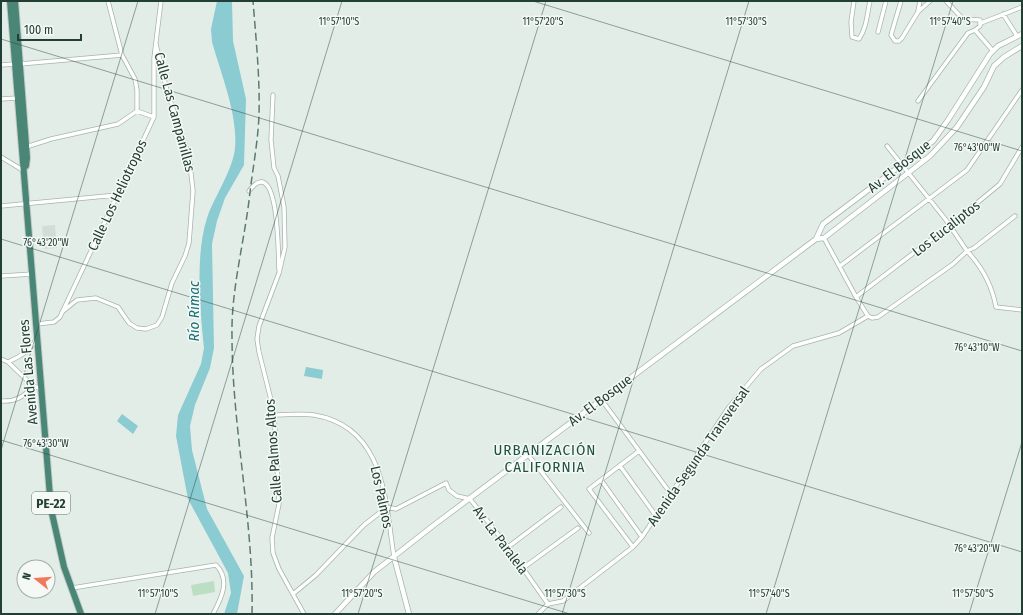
<svg xmlns="http://www.w3.org/2000/svg" width="1023" height="615" font-family="'Fira Sans Condensed',sans-serif">
  <rect width="100%" height="100%" fill="#e3ede8"/>
  <!-- built -->
  <path fill="#d1ddd7" d="M55,225l2,23 -13,1 -2,-23z"/>
  <!-- green -->
  <path fill="#bcdec3" d="M214,581l1,11 -22,4 -2,-11z"/>
  <!-- water -->
  <path fill="#8bcbd2" d="M217,1h15l1,40 13,58 -2,66 -19,33 -8,23 -5,23 2,104 -4,20 -15,37 -5,21 2,24 15,59 37,67 -7,38h-13l7,-21 -3,-20 -40,-74 -12,-63 2,-21 23,-51 3,-16c-4,-39 -9,-93 3,-130 7,-21 26,-48 28,-70 3,-33 -14,-74 -23,-106l-1,-13z
    M306,367l17,3 -1,9 -18,-3z
    M122,414l16,12 -5,8 -16,-13z"/>
  <g fill="none" stroke-linecap="round" stroke-linejoin="round">
    <!-- minor casing -->
    <g stroke="#a5b5af" stroke-width="5">
      <path id="minor" d="M108,1l14,54 13,24 2,11v21
        M854,1l-3,21 1,15 7,2c8,-12 8,-25 11,-38
        M901,1l-10,34 4,6h4l3,-3 16,-26 12,-11
        M946,1l17,18 17,1v6l-5,4 18,21
        M918,11l2,-10
        M1003,14l14,22
        M981,23l41,-16
        M878,32l8,-31
        M20,64l102,-9
        M1,65l14,-1
        M273,95l-2,45 3,28 4,8 6,31 1,40 -6,26 -20,53 -2,13 2,13 15,60 5,92 -7,34 1,15 6,16 25,45
        M1,99l17,-1
        M918,101l50,-68 7,-3
        M137,111l17,6
        M887,146l59,74 21,31 7,-3 41,-32
        M26,147l25,-8 67,-15 19,-13
        M1,157l23,14
        M249,191c31,-41 29,69 30,79
        M1,206l116,-11
        M824,238l32,59 12,19 4,2 6,-1 75,-53 14,-13c15,16 25,34 29,56l26,3
        M840,266l127,-96 55,-80
        M1,276l32,-2
        M856,297l93,-71 51,-42 22,-37
        M62,312l15,-12 19,-2 22,9 11,16 8,5 9,1 11,-4 5,-8 10,-34 13,-27 4,-13 4,-52 -4,-35 -22,-65 -11,-47
        M37,324l17,-2 6,-5 94,-200v-59l7,-57
        M1,359l7,3c13,-6 22,-11 29,-24
        M8,362l25,24 9,3
        M601,399l70,95
        M1,401c14,1 23,-4 32,-15
        M274,415c13,0 27,-2 40,0 71,12 71,84 80,142
        M529,456l60,77
        M620,466l36,50
        M601,480l41,57
        M508,547l53,-40
        M633,547l-44,-58 50,-38
        M523,568l55,-40
        M72,588l144,-23c15,15 5,34 -3,49
        M293,594l23,-19 48,-50 23,-18 9,2 50,-26 3,7 8,6 13,3 38,48 40,57
        M538,614l10,-10 15,-3 70,-54 9,-10 87,-130 32,-38 32,-23 46,-13 29,-17"/>
    </g>
    <!-- tertiary casing -->
    <g stroke="#a5b5af" stroke-width="6">
      <path id="tertiary" d="M816,239l7,-15 110,-83 15,-21 42,-66 8,-8 24,-12
        M394,557l15,57
        M335,614l39,-42 60,-47 382,-286 8,-1 106,-82 27,-29 27,-40 10,-21 10,-9 18,-11"/>
    </g>
    <!-- trunk casing -->
    <g stroke="#c1c9c6" stroke-width="8">
      <path id="trunk" d="M10,1l41,508 13,58 17,47
        M15,1l12,157 -1,8"/>
    </g>
    <!-- minor -->
    <use href="#minor" stroke="#fff" stroke-width="3.5"/>
    <!-- tertiary -->
    <use href="#tertiary" stroke="#fff" stroke-width="4.5"/>
    <!-- trunk -->
    <use href="#trunk" stroke="#4a8676" stroke-width="6"/>
    <!-- rail -->
    <path stroke="#5d7a70" stroke-width="1.5" stroke-dasharray="8 4" stroke-linecap="butt" d="M252,614c2,-93 -20,-185 -20,-278 -1,-48 13,-96 18,-144 3,-25 8,-51 9,-77 1,-37 -3,-76 -6,-114"/>
  </g>
  <!-- ticks -->
  <path fill="none" stroke="#223e35" stroke-width="1" stroke-opacity="0.45" d="M533,1l489,150M1,39l1021,312M1,239l1021,313M1,440l569,174M1,450l137,-449M155,614l187,-613M358,614l188,-613M562,614l187,-613M766,614l187,-613M969,614l53,-172"/>
  <g text-anchor="middle" stroke-width="3" stroke-linejoin="round" paint-order="stroke">
    <!-- shield labels -->
    <rect fill="#f4f9f6" stroke="#61766f" stroke-width="1" x="32" y="492" width="38" height="22" rx="3"/>
    <g font-size="13" font-weight="bold" fill="#223e35">
      <text x="51" y="508">PE-22</text>
    </g>
    <!-- street labels -->
    <g font-size="14" fill="#223e35" stroke="#f4f9f6">
      <text transform="translate(175 112) rotate(75)" y="5">Calle Las Campanillas</text>
      <text transform="translate(899 166) rotate(-38)" y="5">Av. El Bosque</text>
      <text transform="translate(117 195) rotate(-65)" y="5">Calle Los Heliotropos</text>
      <text transform="translate(946 228) rotate(-38)" y="5">Los Eucaliptos</text>
      <text transform="translate(28 372) rotate(-95)" y="5">Avenida Las Flores</text>
      <text transform="translate(600 400) rotate(-37)" y="5">Av. El Bosque</text>
      <text transform="translate(273 451) rotate(-94)" y="5">Calle Palmos Altos</text>
      <text transform="translate(698 456) rotate(-55)" y="5">Avenida Segunda Transversal</text>
      <text transform="translate(382 497) rotate(78)" y="5">Los Palmos</text>
      <text transform="translate(501 540) rotate(53)" y="5">Av. La Paralela</text>
    </g>
    <!-- water labels -->
    <g font-size="15" font-style="italic" fill="#1c707b" stroke="#f4f9f6">
      <text transform="translate(194 311) rotate(-90)" y="5">Río Rímac</text>
    </g>
    <!-- neighbourhood labels -->
    <g font-size="15" letter-spacing="1" fill="#1e5142" stroke="#f4f9f6">
      <text x="545" y="455">URBANIZACIÓN<tspan x="545" dy="17">CALIFORNIA</tspan></text>
    </g>
  </g>
  <g font-size="10" text-anchor="middle" fill="#223e35" stroke="#f4f9f6" stroke-width="3" stroke-linejoin="round" paint-order="stroke">
    <text x="339" y="25">11°57'10"S</text>
    <text x="543" y="25">11°57'20"S</text>
    <text x="746" y="25">11°57'30"S</text>
    <text x="950" y="25">11°57'40"S</text>
    <text x="977" y="151">76°43'00"W</text>
    <text x="46" y="246">76°43'20"W</text>
    <text x="977" y="351">76°43'10"W</text>
    <text x="46" y="447">76°43'30"W</text>
    <text x="977" y="552">76°43'20"W</text>
    <text x="158" y="597">11°57'10"S</text>
    <text x="362" y="597">11°57'20"S</text>
    <text x="565" y="597">11°57'30"S</text>
    <text x="769" y="597">11°57'40"S</text>
    <text x="973" y="597">11°57'50"S</text>
  </g>
  <!-- border -->
  <rect width="1023" height="615" fill="none" stroke="#223e35" stroke-width="4"/>
  <!-- north arrow -->
  <g transform="translate(36 579) rotate(287)"><circle r="19" fill="#f4f9f6" stroke="#a0aea9"/>
  <path d="M0-3L7 15L0 10L-7 15Z" fill="#f2785c"/>
  <text y="-6" font-size="11" font-weight="bold" text-anchor="middle" fill="#223e35">N</text>
  </g>
  <!-- scale -->
  <path d="M18 34v6h63v-6" fill="none" stroke="#223e35" stroke-width="2"/>
  <text x="24" y="34" font-size="12" fill="#223e35" stroke="#f4f9f6" stroke-width="3" paint-order="stroke">100 m</text>
</svg>
